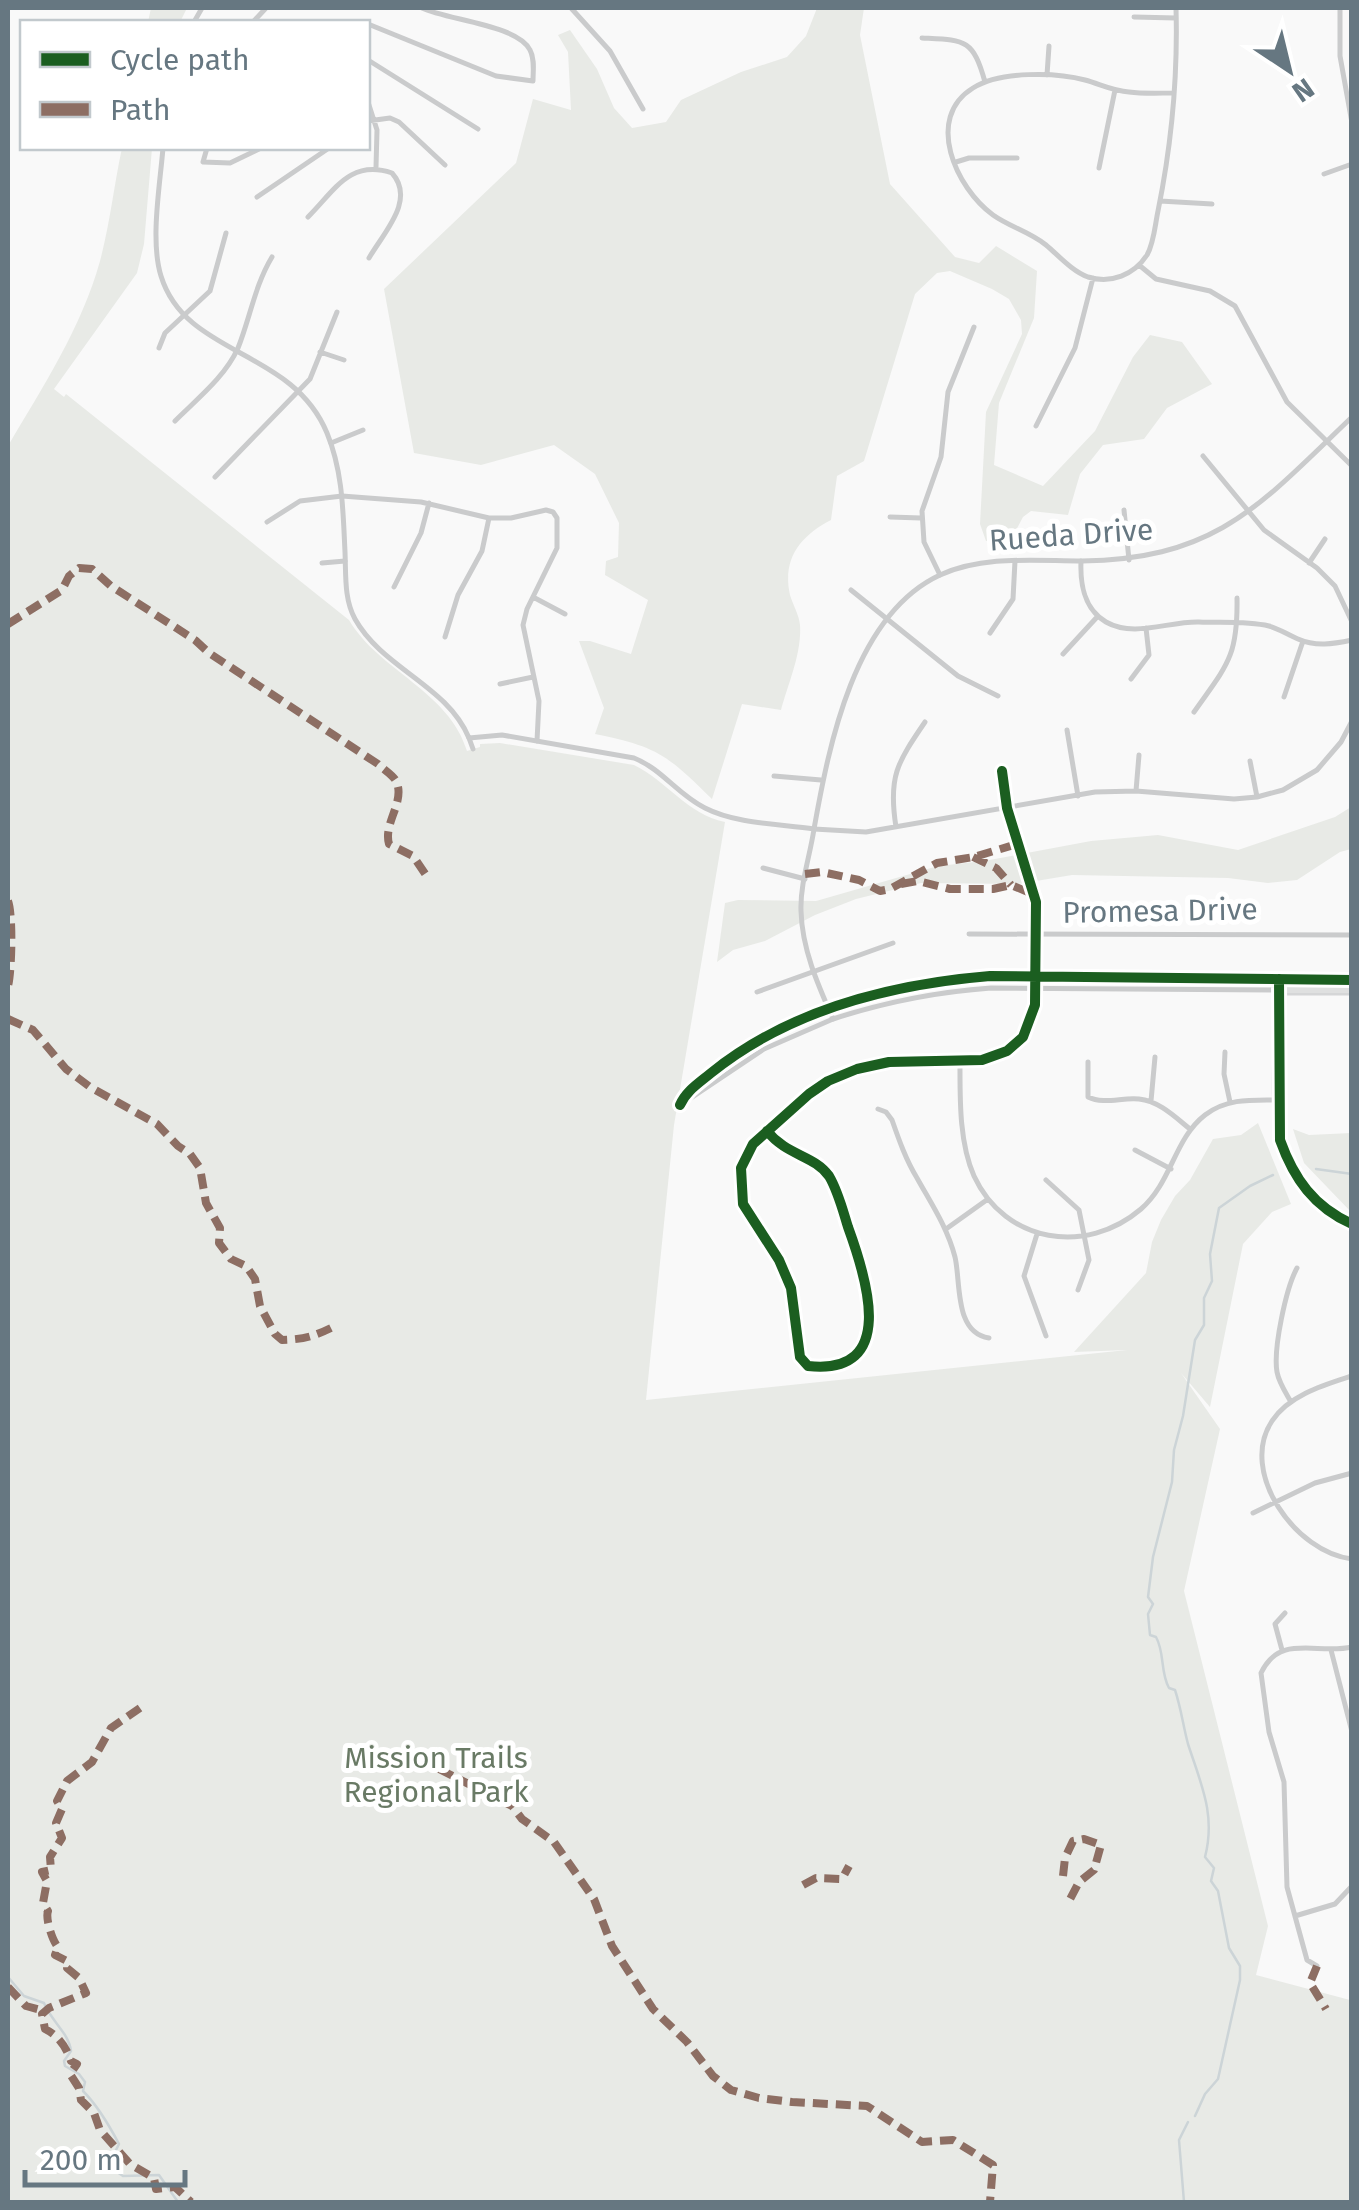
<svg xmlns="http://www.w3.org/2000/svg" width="1359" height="2210" font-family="'Fira Sans',sans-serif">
  <rect width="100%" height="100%" fill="#f9f9f9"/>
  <!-- green -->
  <path fill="#e8eae6" d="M151,8h36l-7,14h-32z
    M817,8h47l-4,27 30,149 65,73 24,6 17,-17 41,25 -3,47 -35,85 -5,62 49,21 52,-55 38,-74 17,-22 32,7 30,42 -45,24 -23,31 -41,6 -23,29 -12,41 -37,-4 -8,6 -11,21 -26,3 -6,-17 6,-112 36,-78 -1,-14 -12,-21 -17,-10 -42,-18 -13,2 -22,21 -51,167 -27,15 -6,44c-31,16 -49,39 -41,75 3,10 9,20 10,30 2,28 -12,59 -19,85l-39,-6 -30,95c-46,-45 -54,-52 -117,-65l9,-26 -25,-67h11l41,13 17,-54 -43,-25 1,-14 12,-4 1,-34 -24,-49 -41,-29 -73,20 -67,-12 -30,-164 132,-126 17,-64 38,11 -3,-58 -10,-17 12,-5 27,39 17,39 18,20 34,-6 15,-22 60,-28 46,-15 19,-21z
    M122,148h30l-8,96 -7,29 -83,116 10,8 2,-3 283,226c30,51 100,71 118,131l13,-4v-3l20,-1 134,22c33,16 53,49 91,57l-51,303 -28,275 481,-50 -53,2 72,-79 6,-31 9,-22 14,-24 15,-16 23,-41 28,-4 17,-12 33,81 -19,8 -29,32 -33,163 -29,-34 39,56 -36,162 84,335 -12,49 94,25 1,-3v205h-1343v-1756c34,-58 74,-119 92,-185 10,-37 14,-76 22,-113z
    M1351,807v42l-11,3 -43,28 -29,3 -40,-5 -156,-3 -54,9 -97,-1 -65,16 -41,16 -50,26 -32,9 -16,12 8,-59 13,-3 78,1 122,-35 46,-5 107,-20 67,-6 80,15 97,-33z
    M1293,1129l16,6 42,-2v79l-47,-49z"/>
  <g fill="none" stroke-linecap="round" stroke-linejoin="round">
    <!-- stream -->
    <path stroke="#ccd4d7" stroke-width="2.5" d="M1316,1169l36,5
      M8,1977l16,19 20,7c7,18 25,30 27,48l-7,10 1,5 14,8 6,8 -2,9c15,15 26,34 36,53l-5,10 3,18 6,4 36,-1 19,27
      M1195,2116l10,-22 13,-15 22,-99v-14l-11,-18 -11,-57 -7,-10 3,-13 -9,-11c11,-42 -4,-73 -17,-113 -5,-19 -7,-36 -13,-54l-6,-2c-9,-16 -4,-35 -13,-51l-6,-2 -2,-21 5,-10 -5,-7 5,-40 19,-75 2,-32 9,-34 12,-76 9,-15v-27l8,-17 -2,-27 9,-46 31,-22 23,-11
      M1184,2202l-5,-62 9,-18"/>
    <!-- secondary casing -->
    <g stroke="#d5d6d7" stroke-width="11">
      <path id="secondary" d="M1352,980l-73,-1c5,90 -30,197 73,245
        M1280,990h72"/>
    </g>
    <!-- minor -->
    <path stroke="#cacbcc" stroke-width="5" d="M571,8l39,43 33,58
      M1134,17l42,1
      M253,22l13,-14
      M344,22h7
      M368,24l128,52 37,5c0,-10 2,-22 -3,-31 -12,-25 -83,-30 -108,-42
      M922,38c42,2 51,0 63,44
      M368,60l110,69
      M1047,75l2,-29
      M1174,93c-15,0 -30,1 -45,-1 -16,-1 -29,-8 -44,-12 -29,-8 -85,-9 -112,8 -49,30 -17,100 20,127 17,12 37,17 53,30 13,11 26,26 42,32 23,7 46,-2 59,-22 7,-12 8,-30 11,-44 14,-69 20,-133 18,-203
      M368,102l9,28 -1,37
      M368,121l22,-3 9,4 46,43
      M207,148l-4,14 27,1 31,-15
      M956,162l13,-4h48
      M1099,168l16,-78
      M1324,174l28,-10
      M257,197l72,-49
      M1160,201l52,3
      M308,217c27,-27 42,-58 84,-44 24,27 -8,59 -23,85
      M1139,265l17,14 54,12 25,15 52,96 65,64
      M159,348l6,-15 45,-42 16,-58
      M320,352l24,8
      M175,421c22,-22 50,-44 63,-73 12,-30 17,-63 34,-91
      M1036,426l39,-78 18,-70
      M331,443l32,-13
      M1203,456l61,74 53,38 18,18 17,36
      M215,477l95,-98 27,-67
      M1124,510l5,50
      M890,517l31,1
      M267,522l33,-21 42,-5 79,6 68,16h22l35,-8 7,2 4,6v30l-30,61 -4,16 16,76 -2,40
      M1081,561c-1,24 3,48 25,61 28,16 63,-1 93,0 23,1 48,-1 70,4 11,3 19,9 29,13 18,8 35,5 54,1
      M322,563l23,-2
      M1309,563l16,-24
      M940,575l-16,-33 -2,-31 19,-54 7,-65 26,-65
      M394,587l27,-54 8,-30
      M851,590l107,86 40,20
      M533,597l32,17
      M990,633l23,-34 2,-38
      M445,637l13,-42 24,-44 7,-33
      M1063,654l35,-38
      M1131,679l18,-24 -3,-27
      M500,684l33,-7
      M1284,697l19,-56
      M1194,712c33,-47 44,-55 43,-114
      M1067,730l11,66
      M469,738l4,11
      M1250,761l7,36
      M774,776l47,4
      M1136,791l3,-36
      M896,827c-8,-50 1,-64 29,-105
      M814,829l52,3 229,-40 41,-1 98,8 23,-2 26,-7 34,-20 24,-28 11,-21
      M763,868l42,11
      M969,934l383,1
      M757,992l136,-49
      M1225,1052l-1,22 6,28
      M960,1062c0,36 -1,80 14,114 31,67 112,80 167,33 31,-27 33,-70 64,-94 22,-17 47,-15 73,-15
      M1088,1062v35c16,8 34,0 51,2 20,2 36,18 51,30
      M1151,1101l4,-44
      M682,1104l82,-55 69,-30
      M680,1105c18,-39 109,-80 148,-96
      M878,1109l8,3 6,8c7,20 14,40 25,58 15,27 30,49 38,79 6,25 -1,76 34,81
      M767,1131c20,25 47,24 62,45 9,15 14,35 19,51 19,52 50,149 -40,139l-8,-9 -9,-69 -12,-28 -36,-56 -2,-36 12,-24 56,-50 19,-13 29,-12 32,-7 93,-2 25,-9 16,-14 12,-32 1,-103 -29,-94 -5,-37
      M1135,1150l36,19
      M1046,1180l33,30 10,50 -11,30
      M946,1229l42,-30
      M1037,1234l-13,42 22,60
      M1352,1376c-28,9 -63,19 -80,45 -34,51 24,132 80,138
      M1291,1402c-5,-9 -12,-19 -14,-30 -4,-23 9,-84 20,-104
      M1253,1513l62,-30 37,-10
      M1282,1650l-7,-26 10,-11
      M1331,1650l21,82
      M1295,1916l40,-12 17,-18
      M1317,1966l-10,-6 -20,-73 -3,-105 -15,-50 -8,-59c19,-40 56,-18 91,-26"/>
    <!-- tertiary -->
    <path stroke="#cacbcc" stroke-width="5" d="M1340,8v48l12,67
      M194,22l8,-14
      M163,148c-3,37 -13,93 -2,128 25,81 131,72 166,157 16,39 16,79 18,119 1,23 -1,47 10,67 28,50 92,66 114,119l33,-3 132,23c28,11 44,37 71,50 31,16 75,16 109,21
      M1280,990l-289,-2c-55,4 -106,14 -158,31 -15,-34 -31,-70 -32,-108 -1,-27 9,-55 13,-82 15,-84 40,-214 126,-254 44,-20 95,-14 142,-14 135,-2 178,-56 270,-144
      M828,1009c53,-18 106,-29 162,-33l289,3"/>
    <!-- secondary -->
    <use href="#secondary" stroke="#dfe0e0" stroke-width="6"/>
    <!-- quiet -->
    <path stroke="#8d6e63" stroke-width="8" stroke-dasharray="15 8" stroke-linecap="butt" d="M8,624l54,-34 7,-14 10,-8 13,1 19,17 84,54 14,13 169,111c5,5 15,11 18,17 10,20 -13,42 -7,63l24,12 15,22
      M973,857l23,11 15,17
      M805,874l17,-2 37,8 21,11 10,-2 47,-26 37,-6 43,-13
      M901,884l17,-3 32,8h43l18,-4 22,9
      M8,901c5,13 4,69 0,85
      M8,1019l25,11 33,39 24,18 67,37 21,22 12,8 10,14 6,35 14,25 -1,15 12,16 15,7 9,13 5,27 15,28 7,6c25,-1 33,-4 55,-15
      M140,1708l-29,20 -19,34 -25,19 -10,20 5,8 -6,14 6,15 -12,19 1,13 -9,2 5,9 -4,22 5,8c-3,8 5,31 10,36l-3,8 12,6v7l12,10 7,15 -37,15 -7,6 3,15c14,7 21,18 26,32l6,3 -7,10 9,14 2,12 13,13 6,17 30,34 24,14 2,11 19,-2 16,15
      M439,1769l73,37 10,13 32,23 40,57 18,47 41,63 34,33 26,34 18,14 28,8 33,4 75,4 55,36 31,-2 40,25 -3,37
      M1063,1876l2,-18 8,-17 11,-2 17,6 -7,25 -15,12 -11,21
      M803,1885l13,-7 26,1 7,-13
      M1317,1966l-7,17 16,26
      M8,1987l18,19 19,5"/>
    <!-- cycleway casing -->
    <g stroke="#fff" stroke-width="16">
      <path id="cycleway" d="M1279,979l1,161c14,39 34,67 72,84
        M680,1105c6,-14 19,-22 31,-32 78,-63 181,-89 279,-97l362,4
        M767,1131c20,25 47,24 62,45 9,15 14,35 19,51 19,52 50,149 -40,139l-8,-9 -9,-69 -12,-28 -36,-56 -2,-36 12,-24 56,-50 19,-13 29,-12 32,-7 93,-2 25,-9 16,-14 12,-32 1,-103 -29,-94 -5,-37"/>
    </g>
    <!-- cycleway -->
    <use href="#cycleway" stroke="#1b5e20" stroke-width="10"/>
  </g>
  <g text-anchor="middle" stroke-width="10" stroke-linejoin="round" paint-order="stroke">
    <!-- street labels -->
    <g font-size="30" fill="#667781" stroke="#fff">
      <text transform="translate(1071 535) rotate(-4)" y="10">Rueda Drive</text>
      <text transform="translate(1160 911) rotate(-1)" y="10">Promesa Drive</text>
    </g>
    <!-- park labels -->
    <g font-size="30" fill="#697a65" stroke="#fff">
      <text x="436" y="1768">Mission Trails<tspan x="436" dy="34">Regional Park</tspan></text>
    </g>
  </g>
  <!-- border -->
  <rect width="1359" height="2210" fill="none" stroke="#667781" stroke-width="20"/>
  <!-- legend -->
  <rect x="20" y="20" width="350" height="130" fill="#ffffff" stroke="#c2c9cd" stroke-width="2.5"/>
  <rect x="40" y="52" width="50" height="15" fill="#1b5e20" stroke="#c2c9cd" stroke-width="2.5"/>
  <text x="110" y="70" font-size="30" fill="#667781">Cycle path</text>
  <rect x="40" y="102" width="50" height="15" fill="#8d6e63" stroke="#c2c9cd" stroke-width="2.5"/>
  <text x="110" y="120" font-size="30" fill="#667781">Path</text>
  <!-- north arrow -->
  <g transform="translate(1289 70) rotate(145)" stroke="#ffffff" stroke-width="8" paint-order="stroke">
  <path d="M0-8L18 38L0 25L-18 38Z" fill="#667781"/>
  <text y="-15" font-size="28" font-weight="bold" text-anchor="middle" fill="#667781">N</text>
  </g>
  <!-- scale -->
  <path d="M25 2170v15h160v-15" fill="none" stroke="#667781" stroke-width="5"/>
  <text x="40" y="2170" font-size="30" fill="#667781" stroke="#ffffff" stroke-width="8" paint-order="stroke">200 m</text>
</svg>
